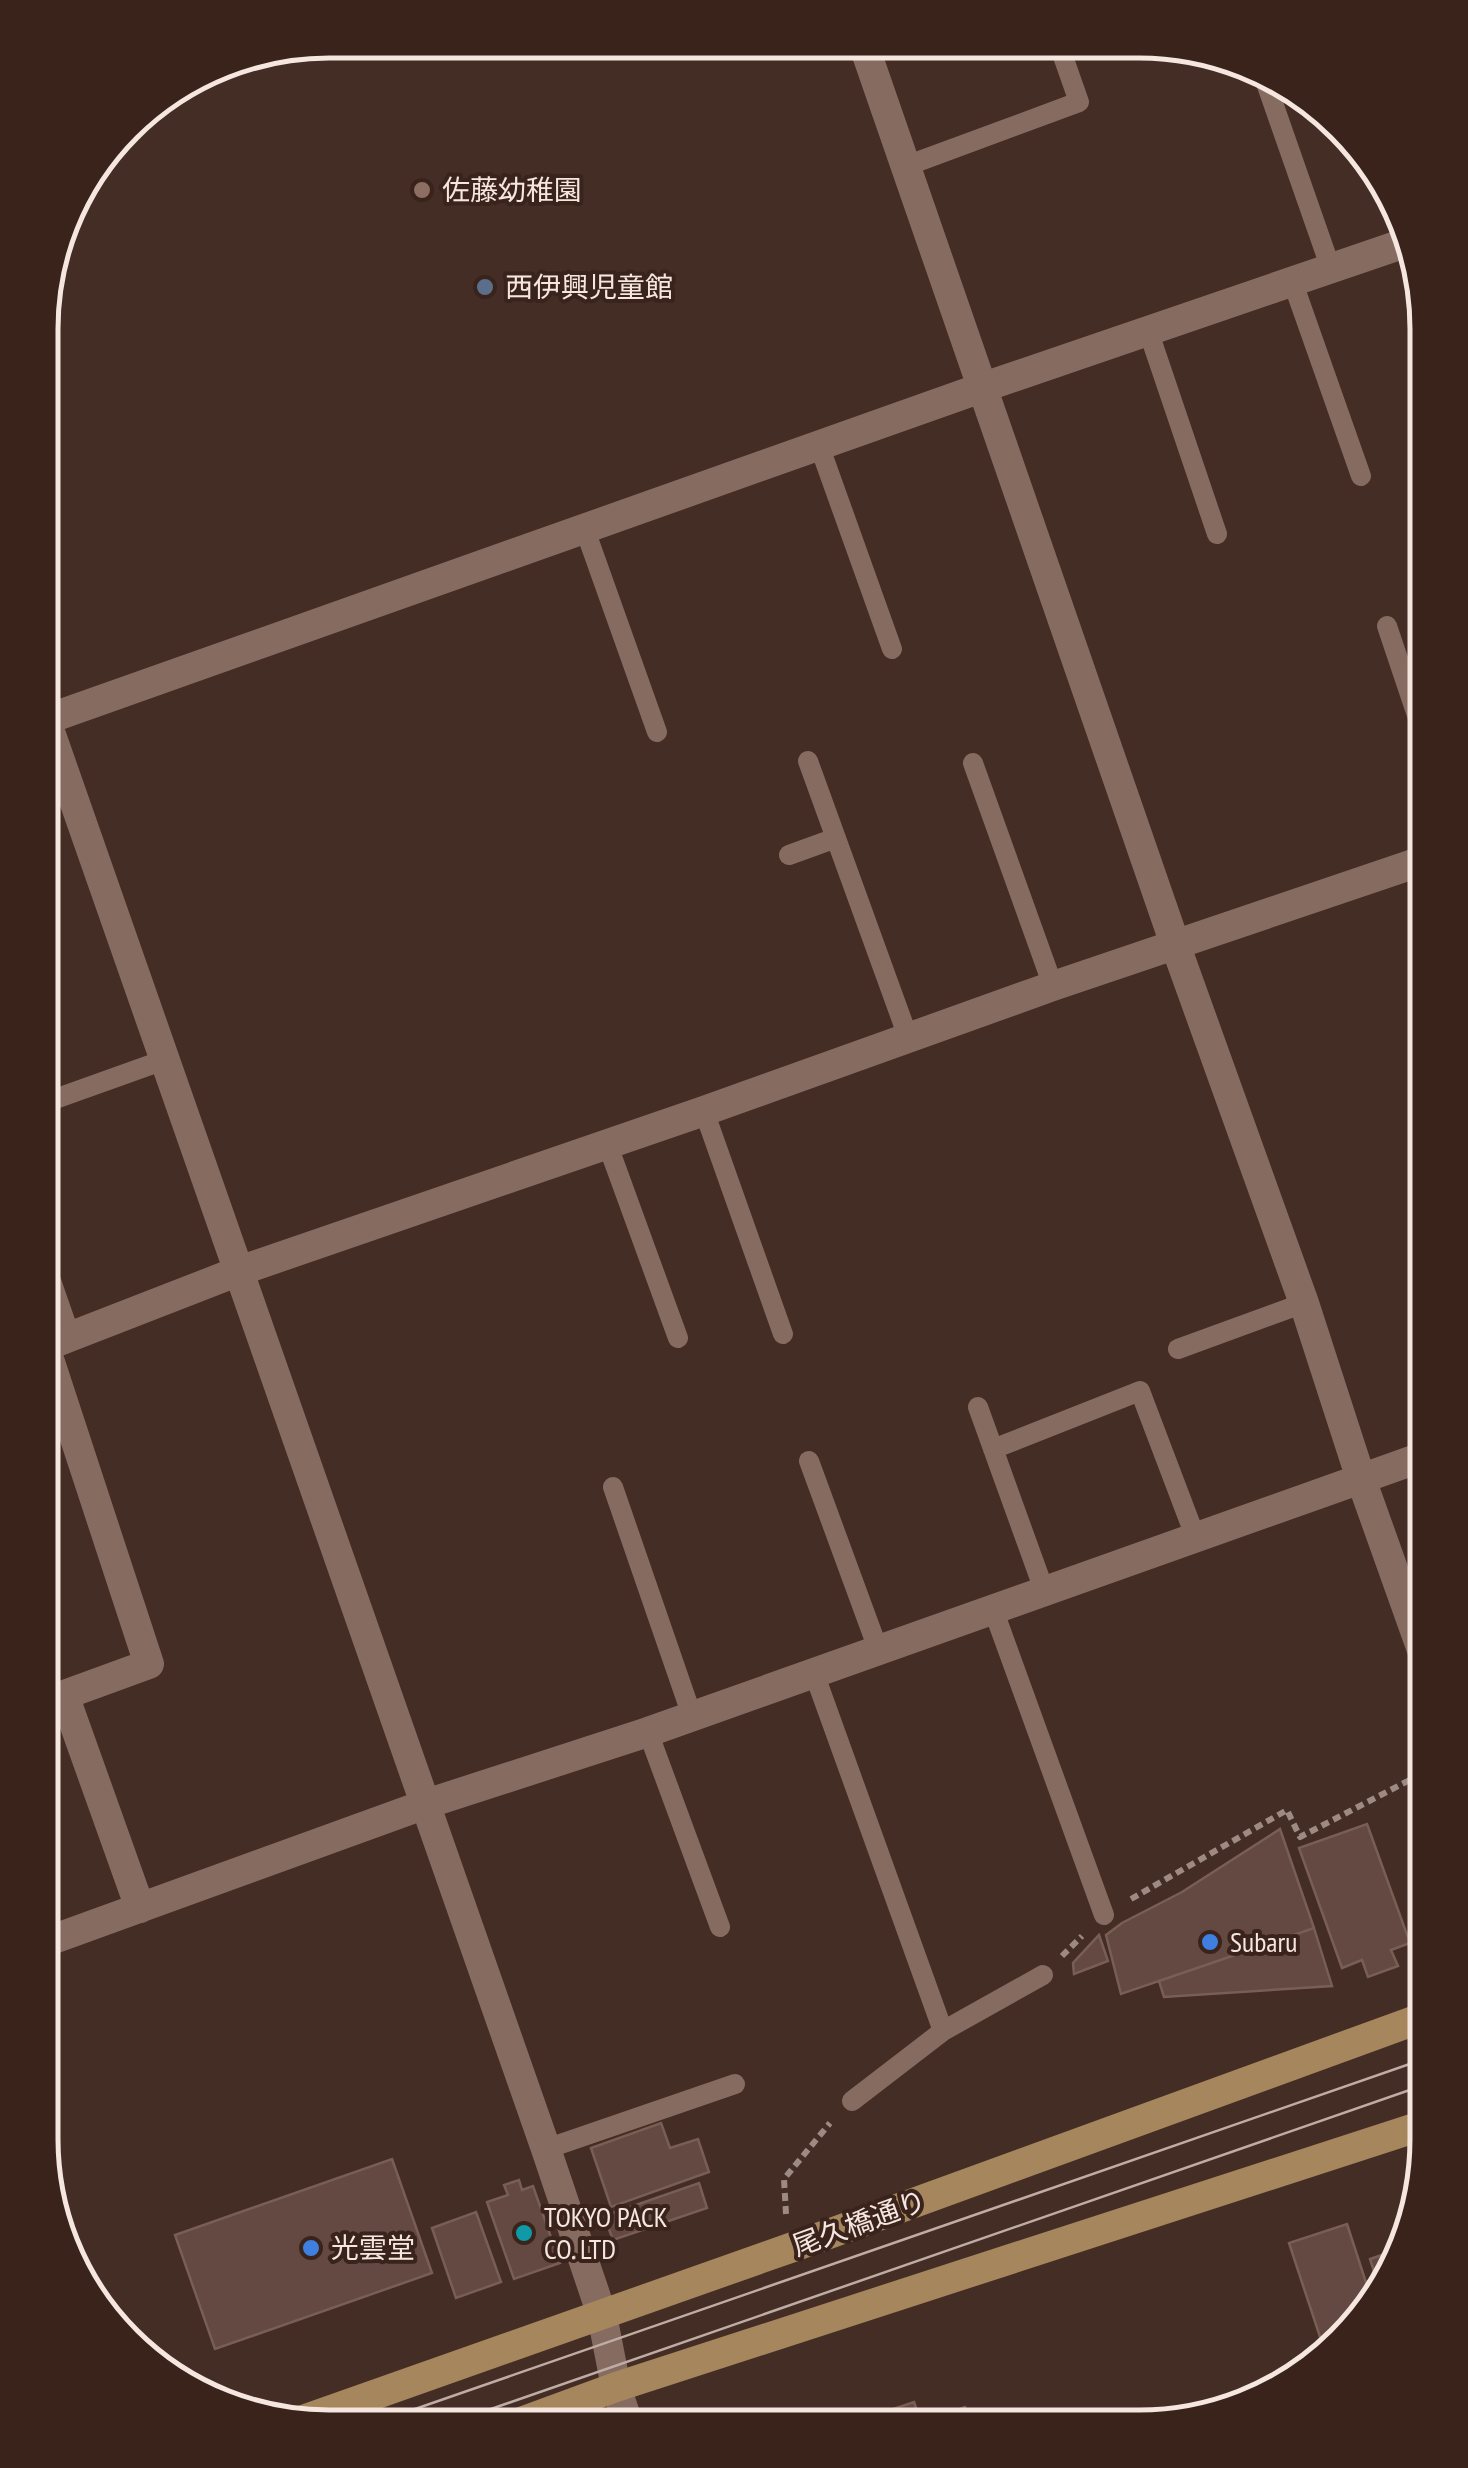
<svg xmlns="http://www.w3.org/2000/svg" width="1468" height="2468" font-family="'PT Sans Narrow','Noto Sans JP',sans-serif">
  <rect width="100%" height="100%" fill="#442d24"/>
  <!-- building -->
  <path fill="#634941" stroke="#795e55" stroke-width="2.5" d="M1367,1824l43,119 -19,7 7,16 -30,11 -6,-17 -20,8 -43,-120z
    M1280,1829l34,99 -193,66 -15,-59 16,-12 60,-31z
    M1314,1928l18,58 -168,11 -5,-16z
    M1099,1935l9,26 -34,13 -1,-11z
    M661,2123l9,25 28,-9 11,33 -98,35 -20,-59z
    M392,2159l40,114 -217,76 -40,-114z
    M519,2180l3,10 11,-4 27,77 -46,16 -27,-77 21,-7 -4,-10z
    M699,2183l8,25 -94,32 -9,-24z
    M476,2212l25,70 -45,16 -24,-70z
    M1347,2224l26,80 -4,11 -45,34 -35,-106z
    M1393,2251l-14,36 -9,-28z
    M914,2402l7,21 -12,4h-43l-3,-8z
    M965,2407l8,20h-64l12,-4z"/>
  <g fill="none" stroke-linecap="round" stroke-linejoin="round">
    <!-- path -->
    <path stroke="#9d8a82" stroke-width="6" stroke-dasharray="8 5" stroke-linecap="butt" d="M1131,1899l156,-89 13,27 127,-66
      M1062,1956l20,-20
      M786,2214l-2,-35 46,-56"/>
    <!-- lane -->
    <path stroke="#866b61" stroke-width="20" d="M1265,80l66,189
      M906,166l173,-64 -20,-57
      M1293,283l68,193
      M1149,333l68,201
      M819,445l73,204
      M584,527l73,205
      M1387,626l41,122
      M808,761l100,276
      M973,763l80,223
      M789,855l47,-17
      M41,1104l123,-44
      M704,1111l79,223
      M607,1143l71,195
      M41,1252l30,86
      M1178,1349l126,-46
      M978,1407l66,183
      M993,1449l147,-58 55,145
      M809,1461l69,188
      M613,1487l79,229
      M993,1609l111,306
      M814,1673l129,358
      M648,1732l72,195
      M852,2101l91,-70 100,-56
      M546,2149l189,-65"/>
    <!-- street -->
    <path stroke="#866b61" stroke-width="30" d="M863,43l312,901 129,359 57,176 67,188
      M42,709l504,1440 56,166 14,72 13,39
      M42,721l939,-333 430,-147
      M239,1271l465,-160 349,-125 375,-127
      M45,1347l104,317 -85,31 76,213
      M40,1944l386,-140 222,-72 780,-277"/>
    <!-- secondary -->
    <path stroke="#866b61" stroke-width="30" d="M41,1348l198,-77"/>
    <!-- primary -->
    <path stroke="#a6865d" stroke-width="30" d="M289,2425l504,-178 634,-231
      M510,2426l106,-39 811,-263"/>
    <!-- tram -->
    <path stroke="#beaca5" stroke-width="2.5" d="M366,2426l1061,-368
      M442,2426l985,-342"/>
  </g>
  <!-- markers -->
  <circle fill="#8d6e63" stroke="#39231a" stroke-width="4" cx="422" cy="190" r="10"/>
  <circle fill="#5c6f8a" stroke="#39231a" stroke-width="4" cx="485" cy="287" r="10"/>
  <g fill="#3f7fe0" stroke="#39231a" stroke-width="4">
    <circle cx="1210" cy="1942" r="10"/>
    <circle cx="311" cy="2248" r="10"/>
  </g>
  <circle fill="#0f9aa8" stroke="#39231a" stroke-width="4" cx="524" cy="2233" r="10"/>
  <g text-anchor="middle" stroke-width="8" stroke-linejoin="round" paint-order="stroke">
    <!-- poi labels -->
    <g font-size="28" fill="#f6e6e0" stroke="#39231a" text-anchor="start">
      <text x="442" y="200">佐藤幼稚園</text>
      <text x="505" y="297">西伊興児童館</text>
      <text x="1230" y="1952">Subaru</text>
      <text x="544" y="2227">TOKYO PACK<tspan x="544" dy="32">CO. LTD</tspan></text>
      <text x="331" y="2258">光雲堂</text>
    </g>
    <!-- street labels -->
    <g font-size="28" fill="#f6e6e0" stroke="#39231a">
      <text transform="translate(859 2223) rotate(-20)" y="10">尾久橋通り</text>
    </g>
  </g>
  <!-- crop -->
  <path d="M0 0H1468V2468H0ZM329 58H1139A271 271 0 0 1 1410 329V2139A271 271 0 0 1 1139 2410H329A271 271 0 0 1 58 2139V329A271 271 0 0 1 329 58Z" fill="#39231a" fill-rule="evenodd"/>
  <path fill="none" stroke="#f6e6e0" stroke-width="5" d="M329 58H1139A271 271 0 0 1 1410 329V2139A271 271 0 0 1 1139 2410H329A271 271 0 0 1 58 2139V329A271 271 0 0 1 329 58Z"/>
</svg>
